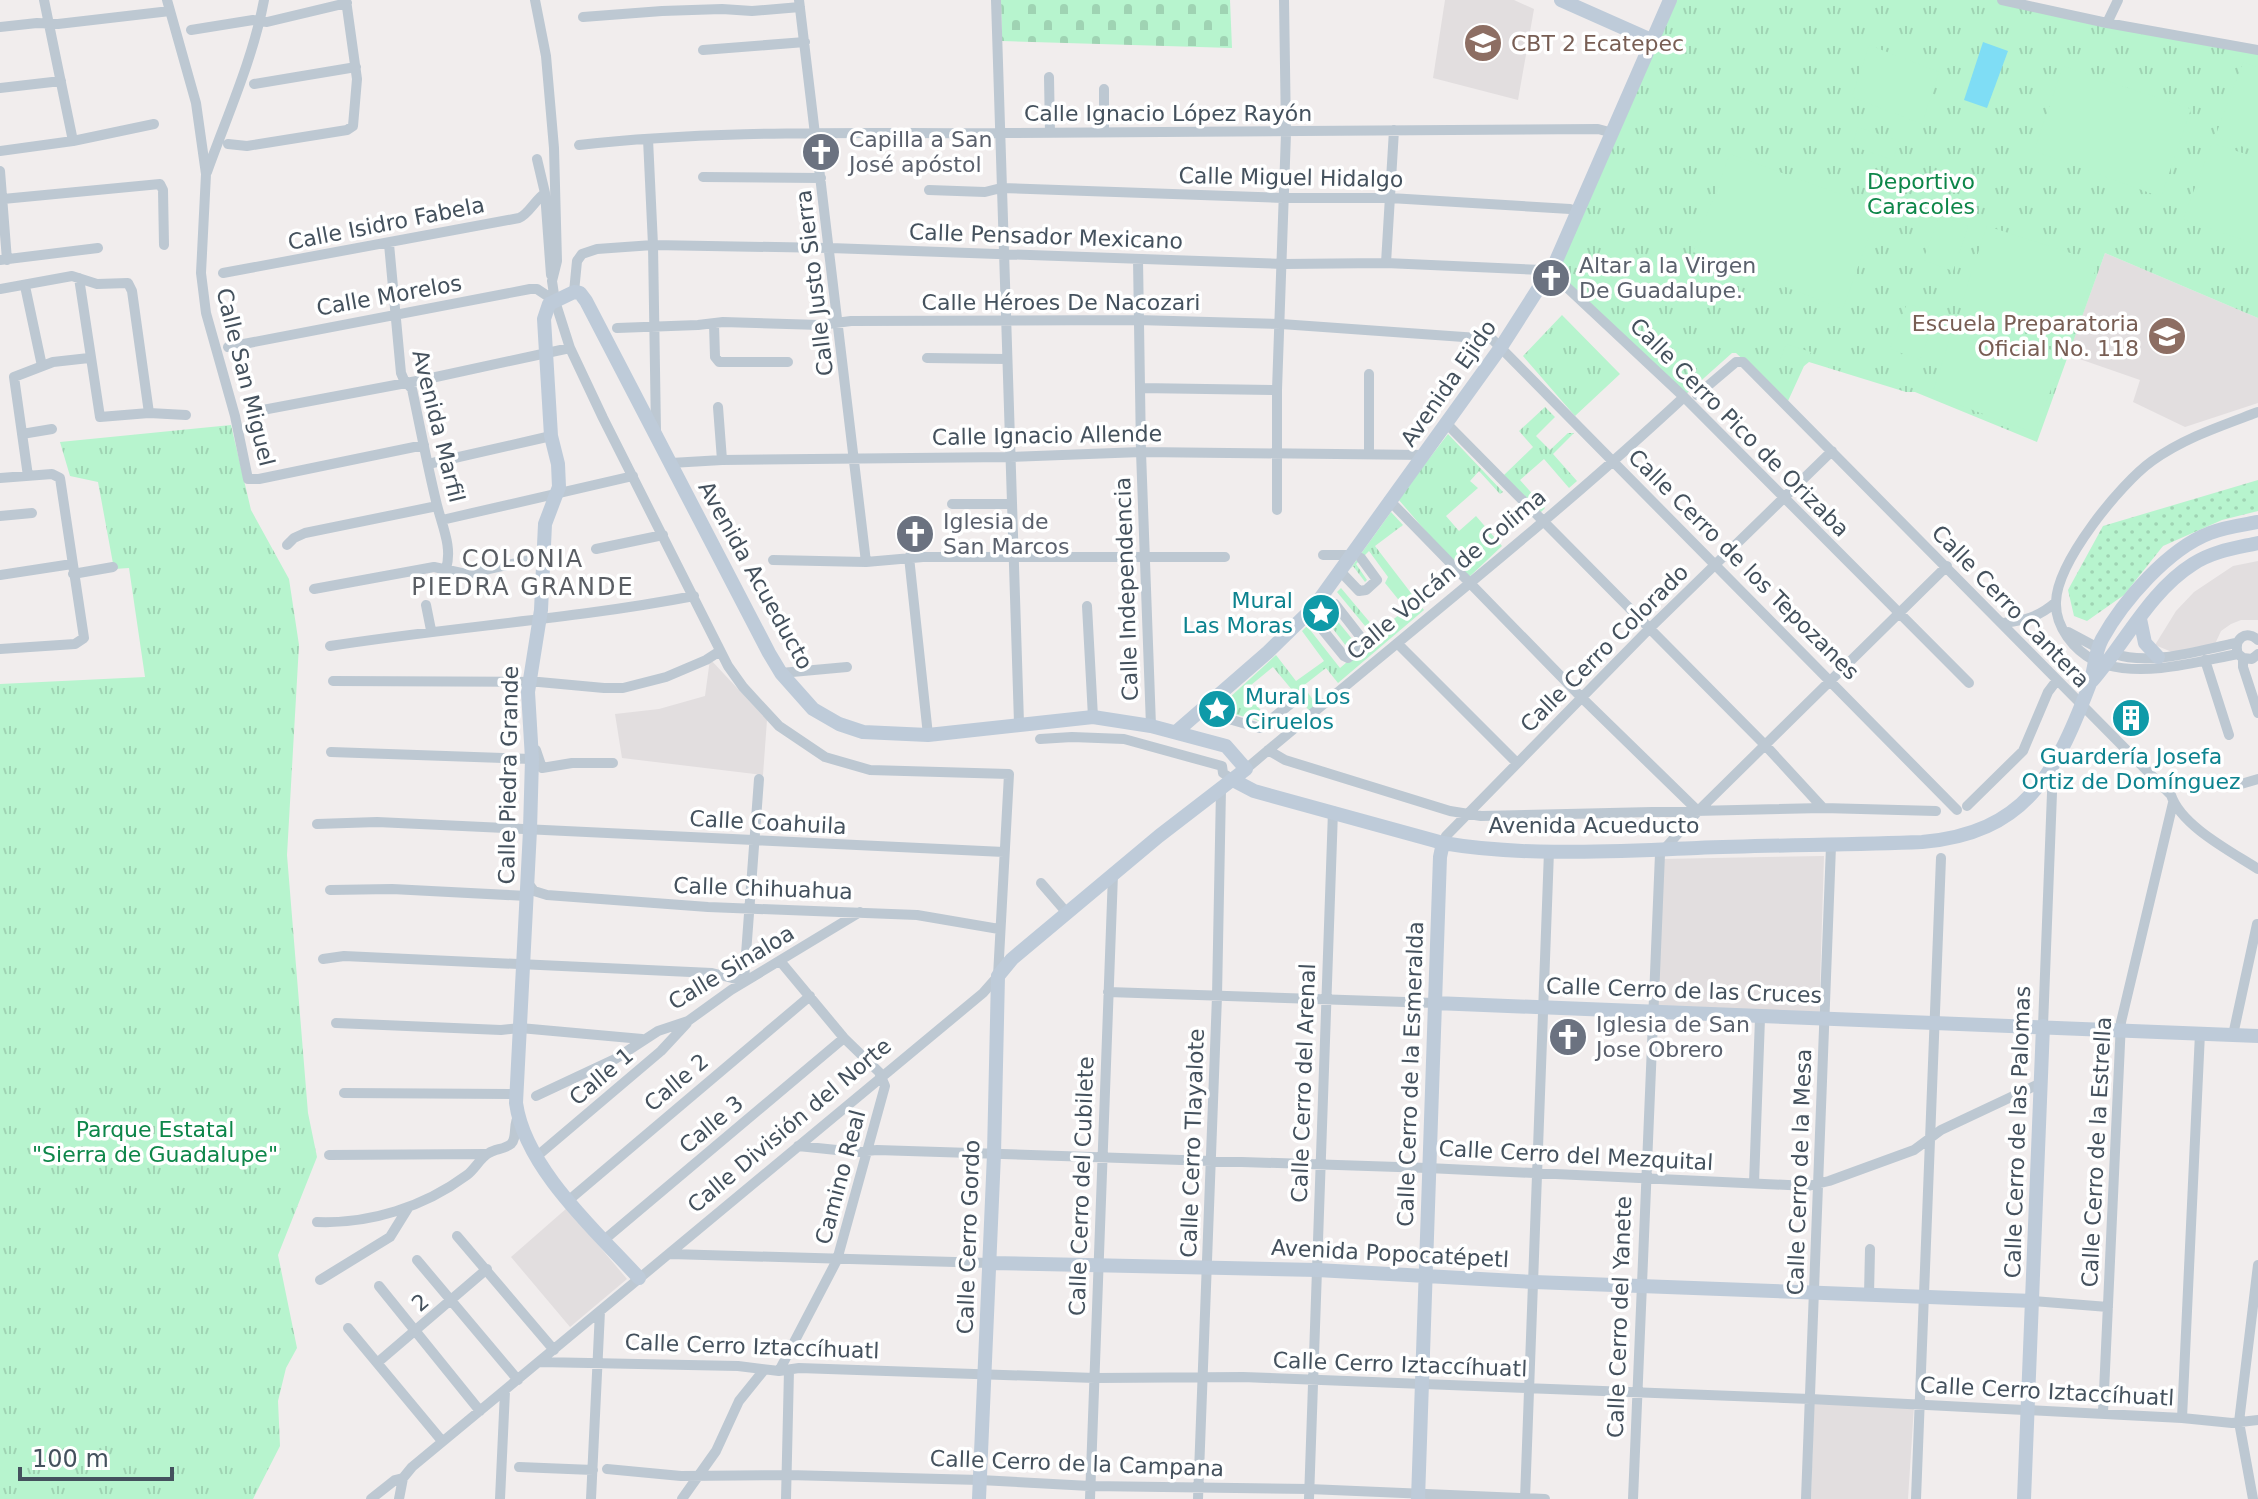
<svg xmlns="http://www.w3.org/2000/svg" width="2258" height="1499" font-family="'DejaVu Sans',sans-serif">
  <defs>
    <pattern id="grass-dots" width="8" height="8" patternUnits="userSpaceOnUse" patternTransform="scale(2)"><rect width="8" height="8" fill="#b7f4ce"/><path d="M2 2h.1M6 6h.1" fill="none" stroke="#9fd3b3" stroke-width="1.8" stroke-linecap="round"/></pattern>
    <pattern id="cemetery-stones" width="16" height="16" patternUnits="userSpaceOnUse" patternTransform="scale(2)"><rect width="16" height="16" fill="#b7f4ce"/><path d="M2 7V4a2 2 0 0 1 4 0v3zM10 15v-3a2 2 0 0 1 4 0v3z" fill="#9fd3b3"/></pattern>
    <pattern id="park-tufts" width="24" height="20" patternUnits="userSpaceOnUse" patternTransform="scale(2)"><rect width="24" height="20" fill="#b7f4ce"/><path d="M3 7l-1-3M5 7V3M7 7l1-3M15 17l-1-3M17 17v-4M19 17l1-3" fill="none" stroke="#9fd3b3"/></pattern>
  </defs>
  <rect width="100%" height="100%" fill="#f1eded"/>
  <!-- education -->
  <path fill="#e2dedf" d="M1445,0h69l20,9 -16,91 -85,-22z
    M2105,253l153,65v85l-73,24 -52,-25 7,-22 -72,-25z
    M2258,561v59h-17l-10,4 -10,7 -6,13 -43,8 -17,-7 21,-34 18,-19 39,-26z
    M710,659l57,61 -4,55 -141,-17 -7,-44 44,-5 46,-13z
    M1824,856l-5,163 -163,-7 5,-153z
    M567,1208l60,71 -57,48 -59,-70z
    M1814,1403l100,3 -6,93h-97z"/>
  <!-- grass -->
  <path fill="url(#grass-dots)" d="M2258,480v31l-36,9 -59,26 -39,49 -37,26 -13,-5 -6,-26 35,-64z"/>
  <!-- cemetery -->
  <path fill="url(#cemetery-stones)" d="M1001,0h229l2,48 -230,-7z"/>
  <!-- park -->
  <path fill="url(#park-tufts)" d="M1675,0h336l247,47v271l-153,-65 -68,189 -122,-50h-9l-97,-30 -5,4 -16,35 -52,-48h-4l-47,42 -135,-127z
    M1562,315l58,59 -45,42 -52,-60z
    M1545,407l10,10 -19,19 14,14 18,-17h6l-21,21 24,27 -8,7 -25,-29 -24,21 25,28 -6,6 -35,-39 29,-28 -14,-16z
    M231,425l20,85 38,69 10,66 -12,210 21,258 9,44 -39,98 19,93 -11,20 -8,33 2,45 -27,53h-253v-815l145,-7 -16,-109 -15,1 -16,-87 -28,-6 -10,-34z
    M1448,434l55,58 -3,2 -21,-23 -9,10 8,7 -32,28 13,15 17,-15 26,30 -35,33 -69,-80z
    M1391,512l12,13 -28,21 49,64 -86,73 -12,-15 -23,18 16,22 -7,6 -39,-47 -28,23 21,27 -7,4 -42,-12 59,-54 20,26 28,-20 -22,-30 5,-5 33,42 35,-30 -38,-46 4,-4 37,44 28,-23 -21,-26 3,-6 -19,-26 -13,13 11,16 -2,2 -12,-16 -3,3z
    M1326,607l27,33 -7,6 -25,-33z"/>
  <!-- pitch -->
  <path fill="#b7f4ce" d="M1869,45l70,27 -17,52 -70,-27z
    M2243,62l15,5v85l-43,-15z
    M2063,66l128,43 -30,88 -127,-46z
    M1858,127l41,14 -6,19 -41,-14z
    M2212,143l46,15v87l-75,-26z
    M1730,154l149,54 -36,101 -150,-57z
    M1940,215l28,11 -15,45 -30,-11z
    M1987,226l111,36 -27,79 -109,-39z
    M1907,303l30,11 -17,46 -30,-11z
    M1956,319l108,35 -29,79 -103,-38z
    M1786,344l25,8 -7,14 -24,-6z"/>
  <!-- water -->
  <path fill="#7fddf5" d="M1983,42l25,9 -21,57 -23,-8z"/>
  <g fill="none" stroke-linecap="round" stroke-linejoin="round">
    <!-- street -->
    <path stroke="#bdc8d2" stroke-width="10" d="M44,0l29,141
      M167,0l29,103 10,71 -5,99 5,40 29,103 13,63h11l165,-34
      M799,0l67,562
      M996,0l23,723
      M2002,0l105,23 151,27
      M583,17l79,-6 60,-2 30,2 48,-4
      M2107,23l11,-23
      M0,27l37,-4 21,1 112,-13
      M191,30l62,-10 14,2 80,-19
      M703,50l102,-8
      M1049,77l1,56
      M254,84l102,-17
      M0,88l61,-7
      M1104,89v43
      M648,139l5,106 3,186
      M228,144l19,2 100,-16 6,-4 4,-47 -11,-79
      M579,145c141,-16 284,-11 425,-12 198,-1 396,-3 594,-4l15,4
      M0,151l73,-10 81,-17
      M537,159l8,34 6,82
      M0,171l7,89
      M207,172c20,-56 46,-113 57,-172
      M703,177l118,1
      M929,190l56,2 16,-4 282,10h107l180,11 8,4
      M3,199l157,-15 3,6 1,55
      M389,244l12,129 3,7 8,9c8,37 15,75 24,112 5,23 17,45 10,68
      M1138,259l3,193 10,274
      M0,260l98,-12
      M1386,263l8,-133
      M223,273l296,-55c9,-3 16,-18 26,-25
      M79,278l21,139 49,-4 37,2
      M25,286l17,80
      M0,289l72,-13 25,8 31,-1 4,8 17,122
      M574,292l3,-31 5,-7 15,-5 56,-4 177,3 453,16 103,-1 156,7 15,8 127,119 285,286
      M714,324l1,33 4,5h69
      M617,328l81,-3 25,-3 97,3 31,-4 286,-1 144,4 211,15 465,471
      M228,347l302,-58h7l18,12
      M927,358l79,1
      M1369,374v79
      M1140,388l137,2
      M1697,395l39,-33h7l428,433c10,31 61,57 87,74
      M718,407l4,53
      M252,412l170,-32 148,-32
      M1447,424l319,322 57,62
      M22,434l30,-5
      M671,463l51,-3 288,-3 131,-5 283,3
      M428,464l123,-28
      M28,476l-14,-99 39,-15 36,-4
      M0,478l52,-4 8,4 24,160 -9,6 -75,5
      M1389,500l192,197 117,114
      M952,504h59
      M1277,510v-120l9,-257 -2,-133
      M0,516l32,-3
      M442,520l191,-44
      M287,545l7,-7 11,-5 132,-27
      M596,549l67,-14
      M1323,555h28
      M909,557l19,178
      M773,560l93,2 57,-5h302
      M1340,571l19,20 7,-1 11,-10 -16,-22
      M73,574l40,-7
      M0,575l72,-11
      M314,589l120,-22 32,7 78,-17
      M426,605l5,25
      M1087,606l6,111
      M1309,613l35,43 4,2 13,-11 2,-7 -28,-36
      M2002,623c22,-2 37,-6 54,-21
      M2068,632l30,16
      M2258,640c-12,-11 -25,-1 -20,14l5,4 9,1 6,-5
      M1398,644l119,119
      M330,646c121,-19 244,-27 364,-50
      M2115,654c35,12 85,-4 121,-11
      M2243,658v9l15,46
      M2205,660l24,75
      M2095,661c-21,-11 -40,-34 -39,-59 1,-40 64,-118 96,-141 32,-23 69,-35 106,-49
      M2106,665c43,11 90,-3 132,-11
      M781,673l66,-6
      M333,681l206,1 65,6h19l43,-11 40,-17 14,-9
      M1201,711l59,17 34,-27
      M1040,739l32,-2 52,2 98,27 1,7 10,7
      M536,750l6,18 30,-5h41
      M1268,750l17,10 165,51 31,5 342,-8 113,3
      M331,752l201,7
      M1246,769c146,-124 297,-241 438,-372
      M2241,784l17,-5
      M1967,806l56,-55 25,-59 9,-12
      M317,824l60,-2 627,30
      M1443,843l3,-7 203,-207 183,-178
      M528,883l6,8 13,4 161,12 209,8 82,14
      M1041,883l26,30
      M330,890l62,-1 135,7
      M323,959l21,-3 368,17 32,8 15,-202
      M1108,992l327,11
      M336,1023l165,7 19,-2 122,11
      M2043,1026l10,-259
      M2233,1035l24,-111
      M344,1093l173,1
      M536,1096l79,-37 43,-28 30,-10 43,-31 129,-78
      M798,1146l58,6 21,-2 551,18 380,18 21,-5 85,-31 27,-20 100,-47
      M329,1155l157,-1
      M536,1157l125,-106 26,-28
      M1754,1183l6,-165
      M569,1200l241,-204
      M317,1222c53,2 107,-15 150,-47 8,-6 13,-17 22,-22 6,-4 16,-4 22,-9 7,-7 1,-20 8,-29
      M457,1236l97,114
      M604,1240l240,-202
      M670,1254l320,9
      M417,1260l101,120
      M320,1280l70,-43 18,-29
      M379,1286l101,125
      M1869,1295l1,-46
      M2033,1301l75,6
      M348,1328l94,113
      M539,1362l199,4 41,5 20,-3 296,10 148,-1 567,22 372,19 50,5 26,-3
      M377,1363l110,-94
      M779,1371l58,-111 48,-174 -6,-14 -35,-34 -64,-77
      M2103,1413l18,-391 52,-219
      M2182,1418l18,-385
      M519,1467l74,3
      M607,1469l74,7 107,-1 192,5 110,6 219,3 236,10
      M371,1499l24,-19 8,-2 9,-11 571,-474 15,-17 11,-202 -139,-4 -45,-13 -46,-31 -36,-39 -15,-21 -125,-248 -33,-70 -15,-47 -3,-20 5,-20 -3,-113 -8,-92 -11,-56
      M399,1499l4,-21
      M500,1499l5,-108
      M591,1499l9,-188
      M682,1499l34,-48 23,-50 25,-31
      M786,1499l3,-129
      M1090,1499l23,-625
      M1198,1499l19,-503 4,-207
      M1309,1499l24,-688
      M1525,1499l24,-648
      M1633,1499l27,-645 38,-43 249,-245
      M1806,1499l25,-653
      M1916,1499l25,-641
      M2253,1499l-14,-77 19,-157"/>
    <!-- secondary -->
    <path stroke="#becbd9" stroke-width="14" d="M1561,0l90,40
      M2140,619l5,24 13,14
      M2092,681c33,-38 58,-90 101,-117 20,-13 43,-16 65,-21
      M1176,732l92,-80 46,-45 187,-260 55,-86 114,-261
      M1233,780l21,11 189,52c81,14 172,8 254,5 75,-3 150,-3 225,-6 103,-9 133,-67 167,-156 6,-15 5,-32 13,-47 21,-38 66,-90 108,-106 15,-6 32,-8 48,-11
      M1435,1003l823,33
      M990,1263l327,7 217,12 499,19
      M639,1278c-43,-47 -114,-110 -123,-175l14,-273 2,-71 -4,-67 13,-82 4,-86 14,-37 -1,-23 -7,-28 -7,-117 5,-15 25,-12 6,1 6,8 183,352 12,20 32,36 26,15 24,8 65,3 165,-18 58,9 75,20 20,23 -87,67 -147,123 -14,17 -4,178 -15,345
      M1418,1499l22,-642 3,-14
      M2024,1499l19,-473"/>
  </g>
  <!-- icons -->
  <defs>
    <g id="school-disc" transform="scale(2)"><circle r="9.5" fill="#8d6e63" stroke="#fff"/><path d="M0-5L7-2L0 1L-7-2ZM-4 1L0 2.5L4 1V4Q0 6-4 4Z" fill="#fff"/></g>
    <g id="church-disc" transform="scale(2)"><circle r="9.5" fill="#6b7280" stroke="#fff"/><path d="M-1.2-6h2.4v3.5h3.3v2.4h-3.3V6h-2.4V-.1h-3.3v-2.4h3.3Z" fill="#fff"/></g>
    <g id="sight-disc" transform="scale(2)"><circle r="9.5" fill="#0f9aa8" stroke="#fff"/><path d="M0-6L1.8-2.2L6-1.7L2.9 1.2L3.7 5.4L0 3.3L-3.7 5.4L-2.9 1.2L-6-1.7L-1.8-2.2Z" fill="#fff"/></g>
    <g id="building-disc" transform="scale(2)"><circle r="9.5" fill="#0f9aa8" stroke="#fff"/><path d="M-4-6H4V6H1V3H-1V6H-4ZM-2.5-4.3h1.7v1.8h-1.7ZM.8-4.3h1.7v1.8H.8ZM-2.5-1h1.7V.8h-1.7ZM.8-1h1.7V.8H.8Z" fill="#fff"/></g>
  </defs>
  <g fill-rule="evenodd">
    <use href="#school-disc" x="1483" y="43"/>
    <use href="#church-disc" x="821" y="152"/>
    <use href="#church-disc" x="1551" y="278"/>
    <use href="#school-disc" x="2167" y="336"/>
    <use href="#church-disc" x="915" y="534"/>
    <use href="#sight-disc" x="1321" y="613"/>
    <use href="#sight-disc" x="1217" y="709"/>
    <use href="#building-disc" x="2131" y="718"/>
    <use href="#church-disc" x="1568" y="1037"/>
  </g>
  <g text-anchor="middle" stroke-width="7" stroke-linejoin="round" paint-order="stroke">
    <!-- education labels -->
    <g font-size="22" fill="#785e54" stroke="#fff" text-anchor="start">
      <text x="1511" y="51">CBT 2 Ecatepec</text>
      <text x="2139" y="331" text-anchor="end">Escuela Preparatoria<tspan x="2139" dy="25">Oficial No. 118</tspan></text>
    </g>
    <!-- street labels -->
    <g font-size="22" fill="#44515d" stroke="#fff">
      <text x="1168" y="121">Calle Ignacio López Rayón</text>
      <text transform="translate(1291 177) rotate(1)" y="8">Calle Miguel Hidalgo</text>
      <text transform="translate(386 223) rotate(-11)" y="8">Calle Isidro Fabela</text>
      <text transform="translate(1046 236) rotate(2)" y="8">Calle Pensador Mexicano</text>
      <text transform="translate(814 283) rotate(-97)" y="8">Calle Justo Sierra</text>
      <text transform="translate(389 295) rotate(-10)" y="8">Calle Morelos</text>
      <text x="1061" y="310">Calle Héroes De Nacozari</text>
      <text transform="translate(246 377) rotate(76)" y="8">Calle San Miguel</text>
      <text transform="translate(1448 383) rotate(-55)" y="8">Avenida Ejido</text>
      <text transform="translate(439 426) rotate(76)" y="8">Avenida Marfil</text>
      <text transform="translate(1740 427) rotate(45)" y="8">Calle Cerro Pico de Orizaba</text>
      <text transform="translate(1047 435) rotate(-1)" y="8">Calle Ignacio Allende</text>
      <text transform="translate(1744 564) rotate(45)" y="8">Calle Cerro de los Tepozanes</text>
      <text transform="translate(1446 574) rotate(-40)" y="8">Calle Volcán de Colima</text>
      <text transform="translate(756 575) rotate(61)" y="8">Avenida Acueducto</text>
      <text transform="translate(1126 589) rotate(-92)" y="8">Calle Independencia</text>
      <text transform="translate(2011 606) rotate(46)" y="8">Calle Cerro Cantera</text>
      <text transform="translate(1604 648) rotate(-45)" y="8">Calle Cerro Colorado</text>
      <text transform="translate(508 775) rotate(-89)" y="8">Calle Piedra Grande</text>
      <text transform="translate(768 822) rotate(3)" y="8">Calle Coahuila</text>
      <text x="1594" y="833">Avenida Acueducto</text>
      <text transform="translate(763 888) rotate(2)" y="8">Calle Chihuahua</text>
      <text transform="translate(731 967) rotate(-31)" y="8">Calle Sinaloa</text>
      <text transform="translate(1684 990) rotate(2)" y="8">Calle Cerro de las Cruces</text>
      <text transform="translate(1410 1074) rotate(-88)" y="8">Calle Cerro de la Esmeralda</text>
      <text transform="translate(601 1076) rotate(-40)" y="8">Calle 1</text>
      <text transform="translate(676 1082) rotate(-40)" y="8">Calle 2</text>
      <text transform="translate(1303 1083) rotate(-88)" y="8">Calle Cerro del Arenal</text>
      <text transform="translate(711 1124) rotate(-40)" y="8">Calle 3</text>
      <text transform="translate(789 1125) rotate(-40)" y="8">Calle División del Norte</text>
      <text transform="translate(2017 1132) rotate(-88)" y="8">Calle Cerro de las Palomas</text>
      <text transform="translate(1192 1143) rotate(-88)" y="8">Calle Cerro Tlayalote</text>
      <text transform="translate(2096 1152) rotate(-87)" y="8">Calle Cerro de la Estrella</text>
      <text transform="translate(1576 1155) rotate(3)" y="8">Calle Cerro del Mezquital</text>
      <text transform="translate(1799 1172) rotate(-88)" y="8">Calle Cerro de la Mesa</text>
      <text transform="translate(840 1177) rotate(-75)" y="8">Camino Real</text>
      <text transform="translate(1081 1186) rotate(-88)" y="8">Calle Cerro del Cubilete</text>
      <text transform="translate(968 1237) rotate(-88)" y="8">Calle Cerro Gordo</text>
      <text transform="translate(1390 1253) rotate(3)" y="8">Avenida Popocatépetl</text>
      <text transform="translate(420 1302) rotate(-41)" y="8">2</text>
      <text transform="translate(1619 1317) rotate(-88)" y="8">Calle Cerro del Yanete</text>
      <text transform="translate(752 1346) rotate(2)" y="8">Calle Cerro Iztaccíhuatl</text>
      <text transform="translate(1400 1364) rotate(2)" y="8">Calle Cerro Iztaccíhuatl</text>
      <text transform="translate(2047 1391) rotate(3)" y="8">Calle Cerro Iztaccíhuatl</text>
      <text transform="translate(1077 1463) rotate(2)" y="8">Calle Cerro de la Campana</text>
    </g>
    <!-- worship labels -->
    <g font-size="22" fill="#5b616d" stroke="#fff" text-anchor="start">
      <text x="849" y="147">Capilla a San<tspan x="849" dy="25">José apóstol</tspan></text>
      <text x="1579" y="273">Altar a la Virgen<tspan x="1579" dy="25">De Guadalupe.</tspan></text>
      <text x="943" y="529">Iglesia de<tspan x="943" dy="25">San Marcos</tspan></text>
      <text x="1596" y="1032">Iglesia de San<tspan x="1596" dy="25">Jose Obrero</tspan></text>
    </g>
    <!-- park labels -->
    <g font-size="22" fill="#0d8649" stroke="#fff">
      <text x="1921" y="189">Deportivo<tspan x="1921" dy="25">Caracoles</tspan></text>
      <text x="155" y="1137">Parque Estatal<tspan x="155" dy="25">"Sierra de Guadalupe"</tspan></text>
    </g>
    <!-- culture labels -->
    <g font-size="22" fill="#0d838f" stroke="#fff" text-anchor="end">
      <text x="1293" y="608">Mural<tspan x="1293" dy="25">Las Moras</tspan></text>
      <text x="1245" y="704" text-anchor="start">Mural Los<tspan x="1245" dy="25">Ciruelos</tspan></text>
      <text x="2131" y="764" text-anchor="middle">Guardería Josefa<tspan x="2131" dy="25">Ortiz de Domínguez</tspan></text>
    </g>
    <!-- neighbourhood labels -->
    <g font-size="24" letter-spacing="2" fill="#5a5e64" stroke="#fff">
      <text x="523" y="567">COLONIA<tspan x="523" dy="28">PIEDRA GRANDE</tspan></text>
    </g>
  </g>
  <!-- scale -->
  <path d="M20 1467v12h152v-12" fill="none" stroke="#44515d" stroke-width="4"/>
  <text x="32" y="1467" font-size="24" fill="#44515d" stroke="#ffffff" stroke-width="6" paint-order="stroke">100 m</text>
</svg>
